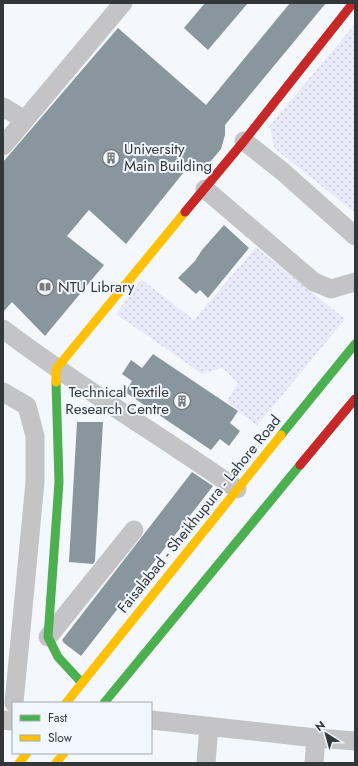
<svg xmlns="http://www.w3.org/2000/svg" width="358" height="766" font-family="Jost,sans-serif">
  <defs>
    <pattern id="green-dots" width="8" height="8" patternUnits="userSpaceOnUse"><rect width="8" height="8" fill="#eae9fa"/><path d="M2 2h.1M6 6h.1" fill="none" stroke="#c9c8d7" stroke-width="1.8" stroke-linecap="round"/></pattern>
  </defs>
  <rect width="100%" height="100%" fill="#f4f8fc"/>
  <!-- green -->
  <path fill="url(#green-dots)" d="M355,24v189l-81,-65 -4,-23z
    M256,247l89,72 -88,107 -30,-25 11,-18 -16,-15 -20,6 -86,-60 25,-35 53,41z"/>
  <!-- building -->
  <path fill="#8a969d" d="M205,3h43l-40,47 -24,-22z
    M290,3h36l-101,122v10l-4,14 -10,12 -11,4 -12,2 -62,77 -37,-34 -22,26 37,29 -59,71 -33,-34 -9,10v-150l115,-134 88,77z
    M224,225l25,23 -41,50 -8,-8 -4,4 -18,-16 17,-17 7,-11z
    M153,354l85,57 -8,12 10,8 -11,15 -9,-7 -9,11 -86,-58 7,-11 -10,-7 9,-14 11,8z
    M77,422h26l-8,139 -2,3 -24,-2z
    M192,472l21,14 -132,170 -17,-13 -2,-3z"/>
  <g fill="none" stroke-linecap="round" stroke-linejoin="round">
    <!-- street -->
    <path stroke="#c4c4c6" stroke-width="19" d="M3,107l22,13
      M244,141l38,30 73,65
      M3,146l120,-143
      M205,189l109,93 17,7 24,-7
      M3,329c75,57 156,106 234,160
      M3,392l24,14 8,30v46l-21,221
      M48,637l86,-107
      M3,720l10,1
      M151,720l165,18 39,3
      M206,763l3,-37
      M314,763l2,-25"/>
    <!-- fast -->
    <path stroke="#4caf50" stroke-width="9" d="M56,382l3,100 -11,155 10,20 24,26
      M281,435l74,-91
      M104,703l196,-238"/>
    <!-- slow -->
    <path stroke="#ffc107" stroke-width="9" d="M56,382v-13l129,-157
      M66,703l215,-268
      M19,763l8,-10
      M56,763l8,-10"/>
    <!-- jam -->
    <path stroke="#c62828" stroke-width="9" d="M185,212l59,-71 109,-138
      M300,465l55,-66"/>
  </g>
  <!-- icons -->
  <defs>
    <g id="building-ring" transform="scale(0.9)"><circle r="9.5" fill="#f1f7ff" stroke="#777b7e" stroke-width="1.5"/><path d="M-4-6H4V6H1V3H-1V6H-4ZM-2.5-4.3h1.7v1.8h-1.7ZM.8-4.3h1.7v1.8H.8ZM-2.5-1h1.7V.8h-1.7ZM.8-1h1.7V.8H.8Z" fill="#777b7e"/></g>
    <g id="library-ring" transform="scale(0.9)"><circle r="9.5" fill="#f1f7ff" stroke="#777b7e" stroke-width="1.5"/><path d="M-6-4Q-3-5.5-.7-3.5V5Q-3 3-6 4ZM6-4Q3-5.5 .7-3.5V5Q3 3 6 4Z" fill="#777b7e"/></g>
  </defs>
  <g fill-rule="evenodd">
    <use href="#building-ring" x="111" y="158"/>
    <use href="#library-ring" x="45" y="287"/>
    <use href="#building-ring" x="182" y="401"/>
  </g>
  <g text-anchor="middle" stroke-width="4" stroke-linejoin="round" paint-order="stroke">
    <!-- poi labels -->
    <g font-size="15" fill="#34373a" stroke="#f1f7ff" text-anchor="start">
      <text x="124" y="154">University<tspan x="124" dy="17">Main Building</tspan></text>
      <text x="58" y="292">NTU Library</text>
      <text x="169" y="397" text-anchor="end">Technical Textile<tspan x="169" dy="17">Research Centre</tspan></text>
    </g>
    <!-- street labels -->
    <g font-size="15" fill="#34373a" stroke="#f1f7ff">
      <text transform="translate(199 514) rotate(-51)" y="5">Faisalabad - Sheikhupura - Lahore Road</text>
    </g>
  </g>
  <!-- border -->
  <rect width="358" height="766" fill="none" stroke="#34373a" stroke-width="8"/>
  <!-- legend -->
  <rect x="12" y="702" width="140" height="52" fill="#f1f7ff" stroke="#a5aab0"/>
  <rect x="20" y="715" width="20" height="6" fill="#4caf50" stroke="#a5aab0"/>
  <text x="48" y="722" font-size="12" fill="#34373a">Fast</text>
  <rect x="20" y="735" width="20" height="6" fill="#ffc107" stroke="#a5aab0"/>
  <text x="48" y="742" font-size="12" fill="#34373a">Slow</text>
  <!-- north arrow -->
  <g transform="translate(326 734) rotate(323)" stroke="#f1f7ff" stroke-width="3" paint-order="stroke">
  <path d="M0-3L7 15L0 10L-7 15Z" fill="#34373a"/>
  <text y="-6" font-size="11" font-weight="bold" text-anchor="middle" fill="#34373a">N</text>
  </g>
</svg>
